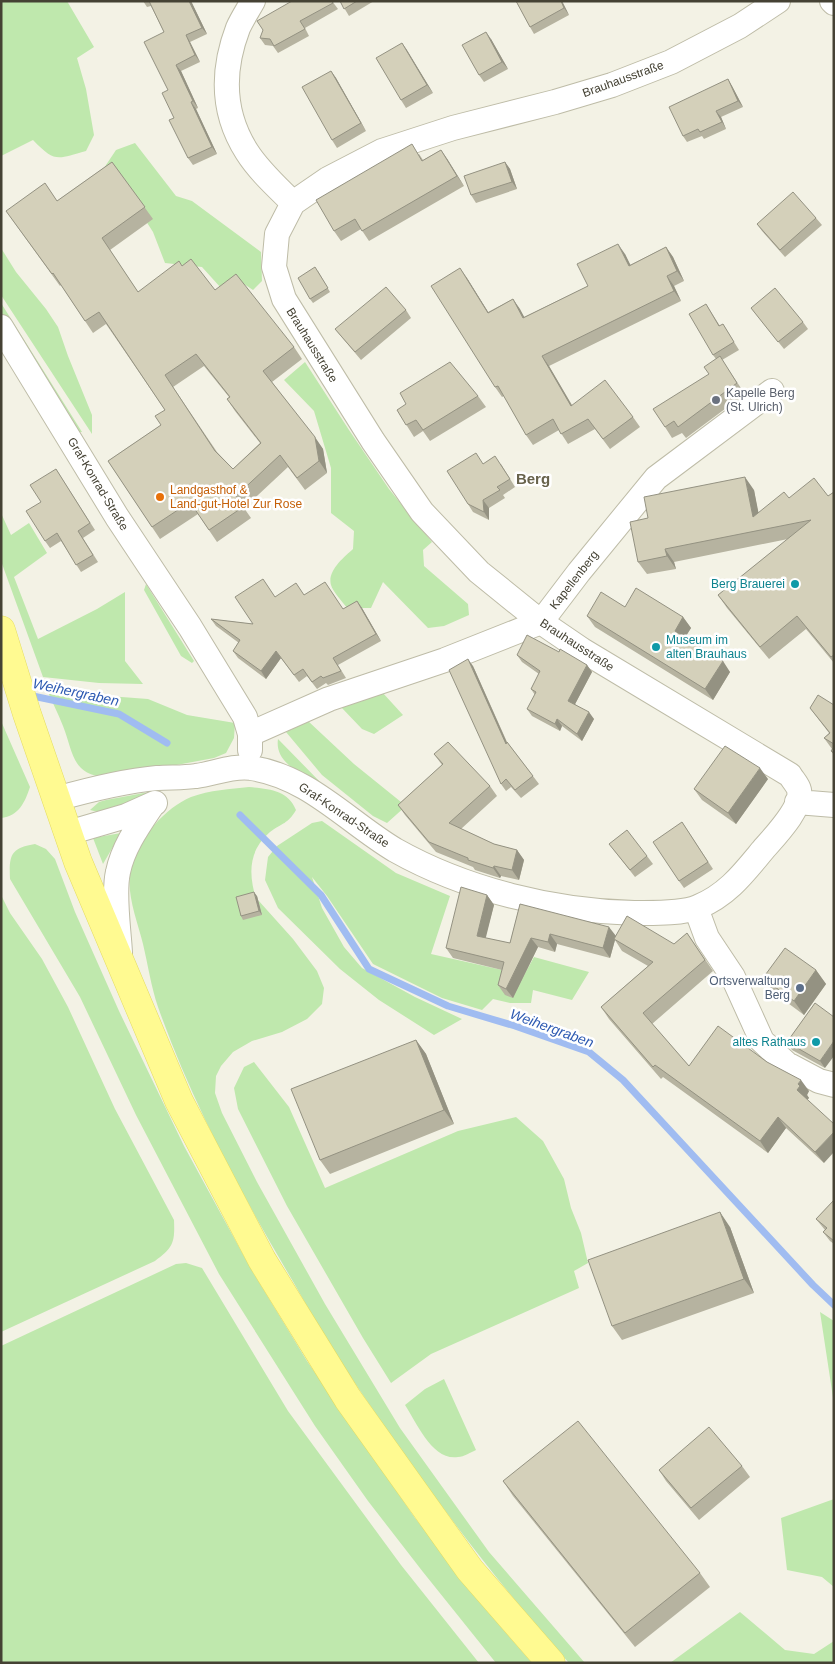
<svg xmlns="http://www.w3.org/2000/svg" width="835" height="1664" font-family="Arial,sans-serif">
  <rect width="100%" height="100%" fill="#f3f2e5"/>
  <!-- green -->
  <path fill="#bfe8ad" d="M1,1h66l27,46 -17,11 9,31 8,46 -8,16c-29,8 -31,12 -53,-11l-32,16z
    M135,143l41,53 16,5 69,51 1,29 -9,9 -9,-6 -23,4 -19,-21 -37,-4 -12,-31 -34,-53 -17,-8 14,-21z
    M1,248l15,24 30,37 12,18 10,29 24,59v19l-91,-139z
    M1,303l81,129h-6l-75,-120z
    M305,362l44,68 40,59 43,53 -9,8 1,16 44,38 1,11 -25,11 -16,2 -45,-46 -12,26h-24c-5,-7 -14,-16 -16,-23 -4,-14 13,-28 22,-36l1,-18 -23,-18v-45l-17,-57 -30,-31z
    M1,513l10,22 18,-12 18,30 -33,24 24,62 59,-30 28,-17v69l18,23 -44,-1 -56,-6 -42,-116z
    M146,584l48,77 -2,2 -11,-7 -37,-66z
    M46,687l36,7 66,5 39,16 48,8 -1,15 -8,15 -12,5 -107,20c-36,-4 -33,-24 -44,-52 -5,-13 -12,-26 -17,-39z
    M382,692l21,23 -29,19 -12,-5 -21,-22z
    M1,721l29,66c-5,15 -11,29 -29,31z
    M308,721l46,43 52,42 -19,17 -14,-7 -51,-41 -36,-43z
    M278,739l47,48c-18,-11 -51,-22 -47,-48z
    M249,787c20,2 39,3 47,23 -8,14 -14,13 -26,22 -27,23 -20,54 -8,83l-4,-15 35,39 24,32 7,17 -2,16 -15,15 -25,13 -30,9 -19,11 -12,14 -5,10 -1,17 7,20 35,69 68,122 75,124 89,124 96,111h-16c-86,-96 -163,-202 -234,-310 -17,-26 -31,-53 -47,-80 -50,-85 -97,-173 -130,-266 -7,-21 -10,-42 -15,-63 -6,-25 -19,-54 -11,-80 8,-27 33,-56 59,-67 19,-7 39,-8 58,-10z
    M160,790l-21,10 -37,13 -12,-3 9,-8 7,-2z
    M322,821l74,52 54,23 -19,58 93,21 10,-18 55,15 -17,28 -39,-10 -2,13h-21l-17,-4 -11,11 -40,-12 -69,-34 -46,-68 -15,-19 10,31 22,39 18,21 53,29 47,22 -28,16 -55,-35 -39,-31 -62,-61 -13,-28 3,-23 9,-11 35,-23z
    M121,833l-18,31 -10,-26z
    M35,844l11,5 9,10 20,53 44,99 65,135 67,123 56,92 108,157 85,108 32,37h-36l-73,-91 -55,-71 -53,-75 -96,-152 -83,-159 -56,-118 -70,-118c-1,-23 0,-31 25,-35z
    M1,895l9,18 32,46 26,48 47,102 59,111c1,23 -1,28 -19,41l-154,71z
    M254,1062l35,45 36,81 133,-57 58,-14 27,24 21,38 7,29 10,25 7,30 -14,8 5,17 -148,66 -40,29 -28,-45 -76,-132 -49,-97 -4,-21 10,-21z
    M186,1263l16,5 86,143 113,154 78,98h-478v-317l175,-82z
    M820,1312l14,9v83z
    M444,1379l32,71c-5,2 -12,7 -18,7 -26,4 -41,-34 -53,-52l20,-16z
    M834,1499v88l-12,-10 -35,-7 -6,-52z
    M740,1612l45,38 29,4 20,-13v22h-164z"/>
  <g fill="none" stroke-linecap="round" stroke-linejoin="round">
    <!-- stream -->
    <path stroke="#a0bcf1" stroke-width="7" d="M28,695l91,19 48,29
      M240,815l81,80 48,74 79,37 67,20 74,26 34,28 190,205 21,20"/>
    <!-- minor casing -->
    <g stroke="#bebca7" stroke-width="26">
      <path id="minor" d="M253,1c-5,9 -11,18 -15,27 -16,42 -16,85 9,124 12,19 30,35 46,51
        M832,1l2,2
        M1,327l116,190 73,110 55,90 5,17v16
        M250,734l79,-35 116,-39 96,-38 38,-50 77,-94 116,-87
        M56,799c32,-9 68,-18 101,-21 13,-1 26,0 39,-2 17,-2 37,-11 55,-8 57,8 97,54 144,82 71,40 159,61 239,63 18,0 48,1 64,-6 29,-12 45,-33 64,-56 11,-13 41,-43 37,-61 -1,-5 -7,-11 -9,-15l-208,-125 -41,-28 -62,-50 -57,-60 -49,-71 -89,-142 -10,-32 3,-33 16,-31 35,-24 54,-28 71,-23 102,-26 57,-17 59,-23 69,-36 38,-25
        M797,802l37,3
        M68,833l58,-17 29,-13
        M696,908l11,30 26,39 29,64 25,23 32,17 15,4
        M120,953c-1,-22 -7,-59 -2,-81 5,-25 21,-47 35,-68"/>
    </g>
    <!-- major casing -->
    <g stroke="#e4dc61" stroke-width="29">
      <path id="major" d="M1,630l26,84 51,148 101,239 83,159 86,139 122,171 81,93"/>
    </g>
    <!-- minor -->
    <use href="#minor" stroke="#fff" stroke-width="24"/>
    <!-- major -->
    <use href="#major" stroke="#fffa91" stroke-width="28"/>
  </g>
  <!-- wall -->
  <path fill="#b6b3a0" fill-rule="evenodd" d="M143,1h48l16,33 -17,8 10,20 -19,9 17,37 -2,1 21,45 -24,11 -5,-7 -14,-40 -6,-28 -4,-58 -13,-26 -4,1z
    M332,1l6,8 -33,19 4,8 -31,17 -5,-7 -8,-1 -5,-7z
    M340,1h34l-25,15z
    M516,1h46l7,14 -35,19 -4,-7z
    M491,39l17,30 -24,13 -5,-7z
    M402,43l31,50 -27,15 -5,-8z
    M331,71l5,7 30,53 -29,17 -5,-8z
    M728,79l4,7 11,21 -22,10 5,12 -22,10 -2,-3 -15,6 -4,-6z
    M441,150l23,36 -95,55 -8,-12 -20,12 -7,-10 85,-77 4,6z
    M112,162l41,57 -43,31 28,42 44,-26 33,24 79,57 8,12 -30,23 51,67 4,24 -22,17 -17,-23 -44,41 7,10 -34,24 -19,-28 -38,25 -52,-78 53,-36 4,-15 -59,-86 -13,9 -32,-48 -1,1 -54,-75 51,-10zM204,366l25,31 -2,2 8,12 25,32 -27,26 -16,-17 -44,-65z
    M505,162l5,7 7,20 -41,14 -5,-8z
    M816,218l6,7 -37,32 -23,-26 -5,-7z
    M666,247l7,10 11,24 -10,5 7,15 -132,65 23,39 61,12 7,10 -30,22 -15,-20 -27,15 -9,-14 -26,15 -7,-10 -22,-39 -2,1 -7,-10 -28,-109 21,34 25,-13 11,18 64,-31 37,-32 5,11z
    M318,271l12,21 -17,11 -3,-4z
    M706,304l14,22 3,-2 16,26 -17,10 23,34 -59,44 -4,-5 -10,5 -7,-11 44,-53 7,-15 -3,-4z
    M751,308l52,14 5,7 -24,20z
    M406,310l5,8 -50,42 -26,-31z
    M478,396l8,11 -56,34 -7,-10 -9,6 -17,-27z
    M483,464h18l14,23 -12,8 2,3 -16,10v12l-16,-8 -5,-8z
    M56,469l39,61 -12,8 15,24 -17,10 -20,-31 -11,7 -5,-7 -4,-39z
    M754,490l4,23 31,-15 39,-2 6,-4v171l-28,-34 -37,30 -42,-51 -9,-13 70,-56 -114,23 2,7 -29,5 -9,-12 10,-44z
    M304,595l39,14 14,-8 5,7 19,33 -43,24 8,13 -18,7 -2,-2 -9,6 -10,-13 -8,6 -18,-24 -15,21 -28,-21 -5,-7 6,-8 -23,-17 -5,-7 42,5 22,-27z
    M625,607l58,10 8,11 -6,10 45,34 -17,28 -118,-73 -8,-11z
    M559,652l28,13 5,7 -17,32 19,15 -12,22 -20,-15 -2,5 -28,-15 -5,-7 8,-14 -4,-6 8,-15 -17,-12 -5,-7z
    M473,666l34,76 32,42 -18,14 -10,-11 -5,4 -5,-7z
    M834,705v50l-3,-4 1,-2 -8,-11 5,-5 -19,-25z
    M434,754l56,32 7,10 -36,33 33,15 23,6 7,10 -5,20 -18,-4 -1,2 -25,-8 -2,-3 -37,-15 -31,-37 -7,-10 44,-40z
    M768,779l-32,45 -34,-24 -8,-11z
    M682,822l31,47 -29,19 -5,-7z
    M609,844l38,12 6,8 -18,13z
    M487,895l7,10 -9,33 25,5 10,-39 96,32 58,8 13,-11 26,38 -61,53 37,42 120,25 -2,4 2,3 -2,2 17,63 -38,-35 -18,25 -105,-76 -2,2 -52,-60 -8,-12 47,-41 -26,-15 -7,-11 -5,18 -53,-14 -2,8 -17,-5 -25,51 -8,-3 -7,-10 4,-15 -49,-12 -7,-10z
    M257,896l5,19 -19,5 -2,-4z
    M816,970l10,14 -22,31 -31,-23 -10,-14z
    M815,1003l10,65 -33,-18 -5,-8z
    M416,1040l10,14 28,70 -124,50 -10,-14z
    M834,1200v44l-4,-3 -7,-9 2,-2 -9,-11z
    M730,1227l24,66 -132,47 -10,-14z
    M742,1466l8,11 -51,43 -33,-39 -7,-11z
    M503,1481l197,92 10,14 -75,60 -122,-151z"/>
  <!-- shaded-wall -->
  <path fill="#949282" d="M189,1h2l16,33 -5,-6z
    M561,1h1l7,14 -5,-7z
    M486,32l5,7 17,30 -6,-7z
    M186,35l4,7 10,20 -5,-7z
    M402,43l5,7 26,43 -6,-8z
    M176,65l5,6 17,37 -5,-7z
    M331,71l5,7 30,53 -5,-8z
    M728,79l4,7 11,21 -5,-6z
    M191,102l5,7 21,45 -5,-7z
    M716,111l5,6 5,12 -4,-7z
    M441,150l7,10 16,26 -7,-10z
    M505,162l5,7 7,20 -5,-7z
    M618,244l7,10 11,22 -7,-10z
    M666,247l7,10 11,24 -7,-10z
    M460,268l7,10 28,45 -7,-10z
    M667,276l7,10 7,15 -7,-10z
    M513,299l7,10 10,19 -7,-10z
    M542,356l7,10 29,50 -7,-10z
    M315,437l8,12 4,24 -8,-12z
    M745,477l9,13 8,40 -9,-13z
    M483,500l6,8v12l-5,-8z
    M665,549l9,13 2,7 -9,-13z
    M357,601l5,7 19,33 -5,-7z
    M683,617l8,11 -9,14 -7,-11z
    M276,651l5,7 -15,21 -5,-8z
    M468,659l5,7 38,86 -5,-8z
    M723,661l7,11 -17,28 -8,-11z
    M587,665l5,7 -19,36 -5,-7z
    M589,712l5,7 -12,22 -5,-7z
    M557,719l5,7 -2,5 -5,-7z
    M760,768l8,11 -32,45 -8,-11z
    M517,850l7,10 -5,20 -7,-10z
    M494,866l7,10 -1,2 -7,-10z
    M254,892l3,4 5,19 -3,-4z
    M487,895l7,10 -10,40 -7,-9z
    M609,927l7,9 -2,3 1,1 -5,18 -7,-10z
    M550,934l7,10 -2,8 -7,-10z
    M531,938l7,9 -25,51 -7,-9z
    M816,970l10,14 -22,31 -10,-14z
    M416,1040l10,14 28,70 -10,-14z
    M834,1041v15l-9,12 -5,-7z
    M801,1080l8,11 -2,4 2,3 -4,4 -8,-12 1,-6z
    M778,1117l8,11 -18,25 -8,-12z
    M834,1132v20l-10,11 -9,-11z
    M720,1212l10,15 24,66 -10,-14z"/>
  <!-- building -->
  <path fill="#d4d0ba" stroke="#949282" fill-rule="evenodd" d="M149,1h40l13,27 -16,7 9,20 -19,10 17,36 -2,1 21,45 -24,11 -19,-38 5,-2 -12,-25 6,-3 -24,-48 20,-10z
    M292,1h40l1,2 -33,18 5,8 -31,17 -4,-7 -10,-1 3,-8 -6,-9z
    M340,1h17l-13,8z
    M516,1h45l3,7 -34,19z
    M486,32l16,30 -23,13 -17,-30z
    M402,43l25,42 -26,15 -25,-42z
    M331,71l30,52 -29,17 -30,-53z
    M728,79l10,22 -22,10 6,11 -22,10 -2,-3 -15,7 -14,-29z
    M412,144l10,17 19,-11 16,26 -95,55 -7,-12 -21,12 -18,-31z
    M112,162l33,45 -43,31 36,54 41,-31 3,5 9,-7 24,31 21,-16 58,73 -31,24 52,66 4,24 -22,17 -17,-23 -44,41 7,11 -34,23 -19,-28 -38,25 -44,-66 53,-36 -6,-9 10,-6 -66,-98 -14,9 -32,-48 -1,1 -46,-63 39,-28 12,18zM196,354l34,43 -3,2 34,44 -28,26 -18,-18 -50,-76z
    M505,162l7,20 -41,13 -7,-19z
    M793,192l23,26 -36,32 -23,-26z
    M618,244l11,22 37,-19 11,24 -10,5 7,15 -132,65 29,50 34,-26 28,37 -30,22 -15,-20 -27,15 -8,-15 -27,16 -28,-49 -3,1 -64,-101 29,-18 28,45 25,-14 10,19 65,-32 -11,-22z
    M315,267l13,21 -18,11 -12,-21z
    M386,287l20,23 -51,42 -20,-23z
    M775,288l28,34 -25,20 -27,-34z
    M706,304l13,22 4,-2 11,18 -21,13 -24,-41z
    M720,356l17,27 -59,44 -4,-6 -9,6 -12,-18 56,-35 -5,-7z
    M450,362l28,34 -55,34 -7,-10 -10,5 -9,-15 9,-6 -6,-11z
    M476,453l7,11 12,-8 15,23 -13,8 3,3 -17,10 1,12 -16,-8 -21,-33z
    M56,469l34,54 -12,8 15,24 -17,10 -19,-32 -12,8 -19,-30 15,-9 -11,-17z
    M745,477l8,40 31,-25 5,6 25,-20 14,18 6,-4v163l-3,2 -34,-41 -37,31 -42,-52 93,-75 -146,29 2,7 -29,6 -8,-40 18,-4 -4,-21z
    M263,579l12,18 21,-14 8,12 21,-13 18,27 14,-8 19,33 -43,24 8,13 -18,7 -2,-2 -9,6 -9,-13 -9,6 -18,-24 -15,20 -28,-20 7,-11 -29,-21 42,5 -18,-27z
    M636,588l47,29 -8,14 48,30 -18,28 -118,-73 14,-24 24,15z
    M527,635l32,17 1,-3 27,16 -19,36 21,11 -12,22 -20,-15 -2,5 -28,-15 9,-17 -5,-3 9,-18 -23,-16z
    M468,659l38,85 1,-2 26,34 -18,14 -9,-11 -5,5 -52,-114z
    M818,695l16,10v39l-10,-6 6,-5 -20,-25z
    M448,742l42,44 -41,37 45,21 23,6 -5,20 -18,-4 -1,2 -25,-8v-2l-39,-16 -31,-37 45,-41 -9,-10z
    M725,746l35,22 -32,45 -34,-24z
    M834,747v6l-3,-2z
    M682,822l26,40 -29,19 -26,-39z
    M627,830l20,26 -17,14 -21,-26z
    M461,887l26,8 -10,41 33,7 10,-39 89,23 -6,21 -53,-14 -2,8 -17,-4 -25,51 -8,-4 6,-23 -58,-14z
    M254,892l5,19 -18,5 -5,-19z
    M627,916l47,28 13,-11 18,27 -62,53 46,53 29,-40 49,36 34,18 -3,4 2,2 -3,4 37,34v8l-19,20 -37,-35 -18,24 -105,-76 -2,2 -52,-60 52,-45 -39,-23z
    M785,948l31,22 -22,31 -31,-23z
    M815,1003l19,14v24l-14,20 -33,-19z
    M416,1040l28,70 -124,50 -29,-71z
    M834,1200v41l-11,-9 4,-4 -11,-9z
    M720,1212l24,67 -132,47 -24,-66z
    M578,1421l122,152 -75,60 -122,-152z
    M709,1427l33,39 -51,42 -32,-38z"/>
  <!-- markers -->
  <circle fill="#6b7280" stroke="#fff" stroke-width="2" cx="716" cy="400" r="5"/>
  <circle fill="#e8710a" stroke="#fff" stroke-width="2" cx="160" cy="497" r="5"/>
  <g fill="#0f9aa8" stroke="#fff" stroke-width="2">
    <circle cx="795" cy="584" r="5"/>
    <circle cx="656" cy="647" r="5"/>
    <circle cx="816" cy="1042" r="5"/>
  </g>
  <circle fill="#5c6f8a" stroke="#fff" stroke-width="2" cx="800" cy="988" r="5"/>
  <g text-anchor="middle" stroke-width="5" stroke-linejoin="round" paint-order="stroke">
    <!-- street labels -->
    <g font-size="12" fill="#454234" stroke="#fff">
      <text transform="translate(623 79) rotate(-20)" y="4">Brauhausstraße</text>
      <text transform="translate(312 345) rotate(58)" y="4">Brauhausstraße</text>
      <text transform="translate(98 484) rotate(59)" y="4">Graf-Konrad-Straße</text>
      <text transform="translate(574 580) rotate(-52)" y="4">Kapellenberg</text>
      <text transform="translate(577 645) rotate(33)" y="4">Brauhausstraße</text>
      <text transform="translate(344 815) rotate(34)" y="4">Graf-Konrad-Straße</text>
    </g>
    <!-- worship labels -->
    <g font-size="12" fill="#5b616d" stroke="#fff" text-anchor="start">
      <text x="726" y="397">Kapelle Berg<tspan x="726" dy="14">(St. Ulrich)</tspan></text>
    </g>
    <!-- food labels -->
    <g font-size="12" fill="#c56008" stroke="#fff" text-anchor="start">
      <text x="170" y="494">Landgasthof &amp;<tspan x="170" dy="14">Land-gut-Hotel Zur Rose</tspan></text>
    </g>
    <!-- culture labels -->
    <g font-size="12" fill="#0d838f" stroke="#fff" text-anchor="end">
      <text x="785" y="588">Berg Brauerei</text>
      <text x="666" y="644" text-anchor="start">Museum im<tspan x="666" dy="14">alten Brauhaus</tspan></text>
      <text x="806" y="1046">altes Rathaus</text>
    </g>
    <!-- service labels -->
    <g font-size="12" fill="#4e5e75" stroke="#fff" text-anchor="end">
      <text x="790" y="985">Ortsverwaltung<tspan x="790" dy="14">Berg</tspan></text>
    </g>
    <!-- water labels -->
    <g font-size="14" font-style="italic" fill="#2d5ab2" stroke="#fff">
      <text transform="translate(76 692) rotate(12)" y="5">Weihergraben</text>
      <text transform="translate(552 1028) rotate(20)" y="5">Weihergraben</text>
    </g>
    <!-- quarter labels -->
    <g font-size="15" font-weight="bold" fill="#68634c" stroke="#fff">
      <text x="533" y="484">Berg</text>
    </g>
  </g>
  <!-- border -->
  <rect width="835" height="1664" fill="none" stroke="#454234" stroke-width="5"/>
</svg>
